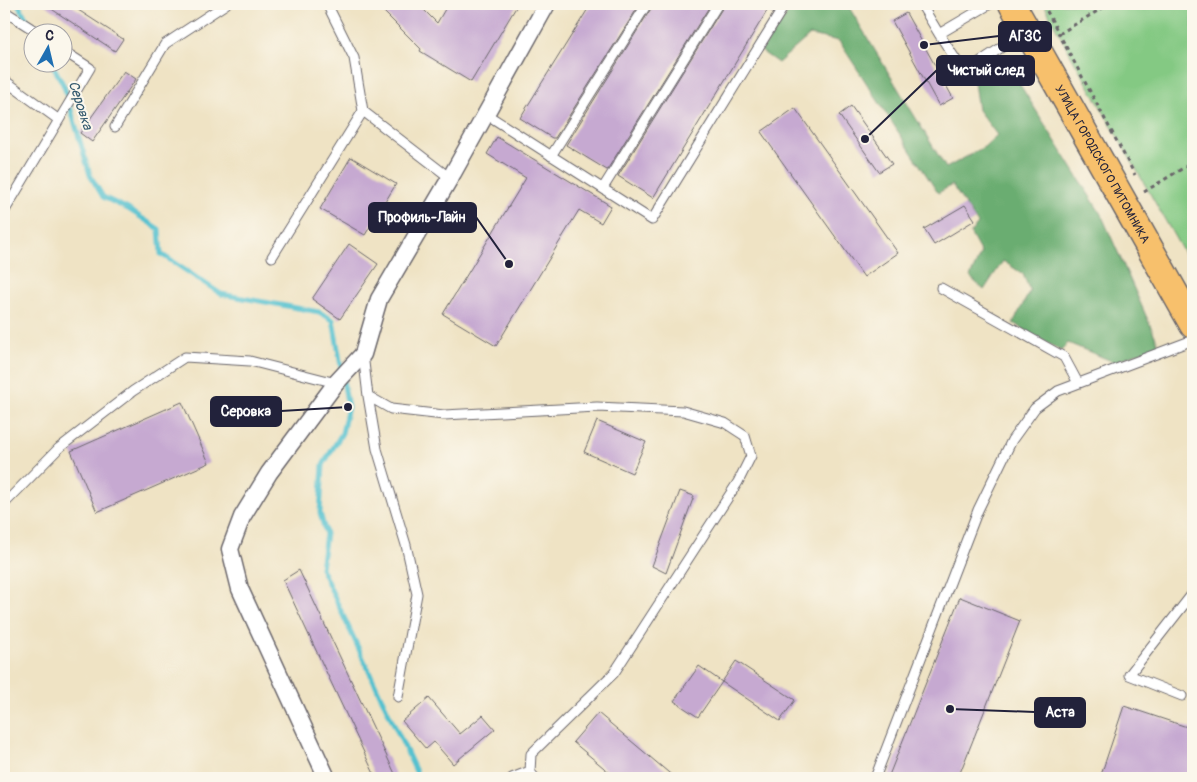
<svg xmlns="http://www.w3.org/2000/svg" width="1197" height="782" font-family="Pangolin,sans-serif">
  <rect width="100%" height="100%" fill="#fbf7ec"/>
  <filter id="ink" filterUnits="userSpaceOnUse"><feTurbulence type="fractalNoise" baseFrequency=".02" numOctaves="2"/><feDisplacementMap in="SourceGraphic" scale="10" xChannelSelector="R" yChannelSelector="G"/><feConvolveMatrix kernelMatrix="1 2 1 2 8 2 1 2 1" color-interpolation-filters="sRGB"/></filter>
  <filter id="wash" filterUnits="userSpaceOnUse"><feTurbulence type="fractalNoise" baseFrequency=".0096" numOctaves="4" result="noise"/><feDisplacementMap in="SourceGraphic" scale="20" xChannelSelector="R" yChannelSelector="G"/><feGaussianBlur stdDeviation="1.12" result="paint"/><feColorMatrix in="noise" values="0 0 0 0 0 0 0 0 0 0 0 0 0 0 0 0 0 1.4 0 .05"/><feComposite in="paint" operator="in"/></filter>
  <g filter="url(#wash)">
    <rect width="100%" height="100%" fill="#efe3c4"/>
    <!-- green -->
    <path fill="#84c983" stroke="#53765f" d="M1044,4h149v265l-134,-235z"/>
    <!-- forest -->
    <path fill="#6bad71" stroke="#466856" d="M794,4h53l99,164 38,-21 13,-12 -19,-25 -5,-34 29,-20 99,158 58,131 -45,17 -46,-19 -7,8 -48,-28 17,-32 -7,-17 -20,-13 -19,29 -14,-13 11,-24 -11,-20 8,-9 -26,-39 -14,8 -99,-152 -29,-6 -32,28 -17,-12z"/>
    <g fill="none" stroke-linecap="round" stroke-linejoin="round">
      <!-- stream -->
      <path stroke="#55c1cf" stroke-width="5" d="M18,4l12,21
        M51,62l13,24 26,89 13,22 25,12 31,20 2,25 60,40 98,18 14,8 9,52
        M343,380l5,27 -6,26 -19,32 -3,48 6,21 -5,34 98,210"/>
    </g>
    <g id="blocks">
      <!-- building -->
      <path fill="#c6a9d1" d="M44,4h25l54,35 -8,12z
        M376,4h42l19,19 11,-19h70l-47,78 -51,-31 1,-2z
        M591,4h49l-85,134h-3l-32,-20z
        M653,4h58l-104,166 -41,-25 86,-138z
        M724,4h31l12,7 -114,187 -35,-22 105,-169z
        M906,13l47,85 -14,8 -47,-85z
        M124,71l12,8 -44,63 -12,-9z
        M851,106l41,58 -13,8 -40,-57z
        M795,108l103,145 -34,24 -103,-145z
        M497,137l114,69 -10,17 -22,-13 -83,136 -53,-32 83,-136 -39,-24z
        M351,157l45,27 -31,51 -45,-26z
        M965,205l10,15 -41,25 -10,-16z
        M349,244l29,20 -38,55 -28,-20z
        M182,402l27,61 -112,49 -26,-61z
        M597,421l49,21 -14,31 -48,-21z
        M680,491l14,5 -28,77 -14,-7z
        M299,570l98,208h-21l-93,-198z
        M960,597l60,24 -62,157h-70z
        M736,661l59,39 -15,21 -58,-39z
        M699,666l23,16 -24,35 -24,-16z
        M429,698l31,36 23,-19 12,14 -42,35 -19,-22 -8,7 -24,-28z
        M1124,706l69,23v49h-93z
        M598,713l77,65h-59l-43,-36z"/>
    </g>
  </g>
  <g filter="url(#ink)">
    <use href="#blocks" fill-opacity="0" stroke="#6a666b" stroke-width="1"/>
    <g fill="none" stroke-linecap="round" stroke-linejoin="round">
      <!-- lane casing -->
      <g stroke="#6a666b" stroke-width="11">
        <path id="lane" d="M921,4l18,30
          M990,4l-51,30 25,38 61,-40
          M4,11l33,21
          M4,80l55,40
          M363,111l87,67
          M486,114l166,106 129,-209 -12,-7
          M115,127l50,-83 61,-40
          M551,156l96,-152
          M603,188l115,-184
          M4,212l86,-144 -28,-18
          M272,257l91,-146 -9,-53 -27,-54
          M941,288l123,69 14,26
          M363,354l5,42 23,13 53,6 153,-8 86,4 42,12 20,13 6,20 -13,26 -124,191 -83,81 -1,18 5,6
          M368,396l9,53 29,96 11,49 -19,103
          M4,504l55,-56 74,-57 52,-34 65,4 86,22
          M1182,696l-53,-21 64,-82
          M512,778l18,-7
          M875,778l103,-268 34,-70 23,-32 23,-17 135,-51"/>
      </g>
      <!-- street casing -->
      <g stroke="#6a666b" stroke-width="19">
        <path id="street" d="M327,778l-87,-189 -10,-40 12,-32 27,-44 67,-90 27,-29 16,-55 74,-126 94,-169"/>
      </g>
      <!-- primary casing -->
      <g stroke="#6a666b" stroke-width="29">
        <g id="primary">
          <path id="s1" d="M1012,4l181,321"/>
        </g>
      </g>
      <!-- path -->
      <path stroke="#6a666b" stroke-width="3" stroke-dasharray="4 4" stroke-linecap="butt" d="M1043,4l92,171
        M1059,34l50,-30
        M1144,192l49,-30"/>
      <!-- lane -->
      <use href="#lane" stroke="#fff" stroke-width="9"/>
      <!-- street -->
      <use href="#street" stroke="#fff" stroke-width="16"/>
      <!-- primary -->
      <use href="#primary" stroke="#f7c06c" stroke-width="26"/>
    </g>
  </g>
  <g text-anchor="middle" stroke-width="4" stroke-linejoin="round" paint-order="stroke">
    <!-- street labels -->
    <g font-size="12" fill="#22223b" stroke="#fbf7ec">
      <text dy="4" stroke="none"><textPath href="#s1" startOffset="184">УЛИЦА ГОРОДСКОГО ПИТОМНИКА</textPath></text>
    </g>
    <!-- water labels -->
    <g font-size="14" font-style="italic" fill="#345a6f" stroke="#fbf7ec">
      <text transform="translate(81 105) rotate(72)" y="5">Серовка</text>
    </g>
  </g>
  <!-- callouts -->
  <path fill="none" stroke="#22223b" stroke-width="2" d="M924 45L999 36M865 139L937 70M509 264L476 217M348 407L281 411M950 709L1035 712"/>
  <g fill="#22223b" stroke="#fbf7ec" stroke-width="2">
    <circle cx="924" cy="45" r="5"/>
    <circle cx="865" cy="139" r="5"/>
    <circle cx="509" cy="264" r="5"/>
    <circle cx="348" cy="407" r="5"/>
    <circle cx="950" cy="709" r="5"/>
  </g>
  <g fill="#22223b" stroke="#22223b" stroke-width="2">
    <rect x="999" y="22" width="52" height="29" rx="5"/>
    <rect x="937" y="56" width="97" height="29" rx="5"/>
    <rect x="369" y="203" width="107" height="29" rx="5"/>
    <rect x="211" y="397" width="70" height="29" rx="5"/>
    <rect x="1035" y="698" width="50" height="29" rx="5"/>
  </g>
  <g font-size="14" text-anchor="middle" font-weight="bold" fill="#fff">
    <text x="1025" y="41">АГЗС</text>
    <text x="986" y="75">Чистый след</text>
    <text x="422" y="222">Профиль-Лайн</text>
    <text x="246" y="416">Серовка</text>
    <text x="1060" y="717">Аста</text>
  </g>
  <!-- margin -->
  <rect width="1197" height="782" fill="none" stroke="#fbf7ec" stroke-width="20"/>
  <!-- north arrow -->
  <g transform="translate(48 48) rotate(8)"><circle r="24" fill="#fbf7ec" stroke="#a4a2a5"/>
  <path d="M0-4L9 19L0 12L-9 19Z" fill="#1f6fb2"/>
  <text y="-8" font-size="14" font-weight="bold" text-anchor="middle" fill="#22223b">С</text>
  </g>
</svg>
